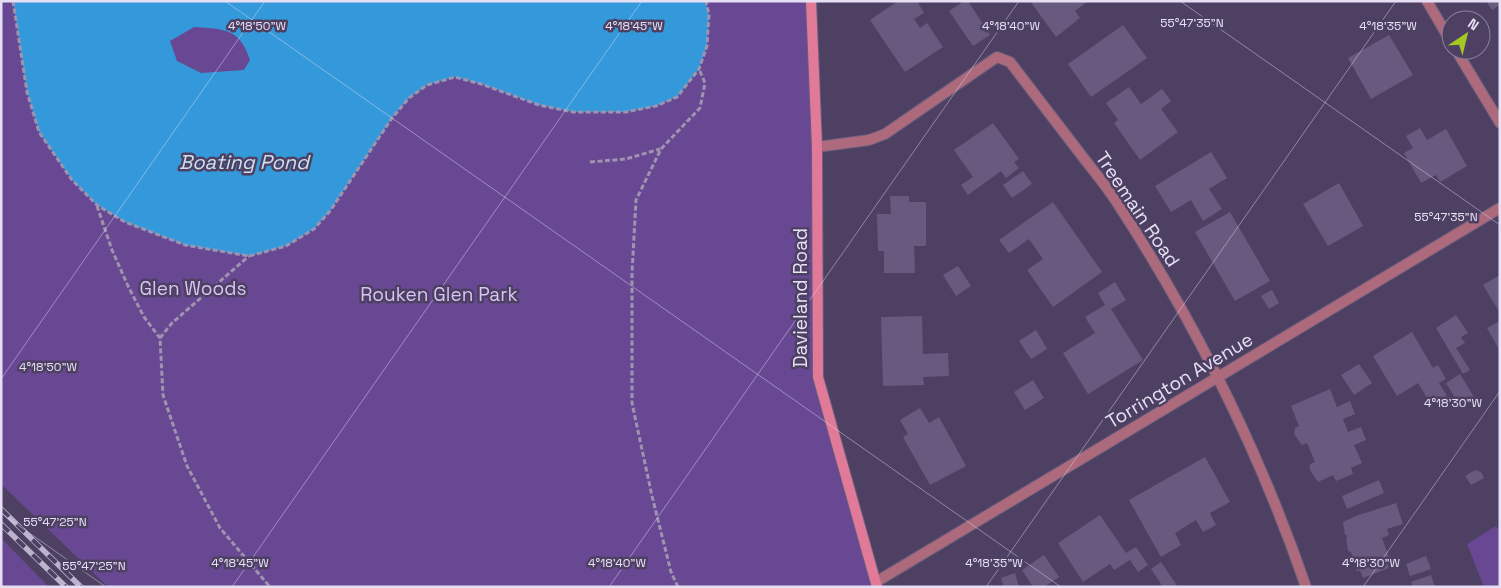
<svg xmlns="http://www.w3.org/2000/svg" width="1501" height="588" font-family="'Space Grotesk',sans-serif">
  <rect width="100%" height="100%" fill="#4d4062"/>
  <!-- green -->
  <path fill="#694893" d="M1,1h810l7,376 59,210h-769l-107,-103z
    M1496,526l4,6v55h-16l-17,-43z
    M1,538l48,49h-48z"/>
  <!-- water -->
  <path fill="#3499db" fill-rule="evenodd" d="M13,1h693l3,14 -2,31 -8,23 -22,28 -21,9 -30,6h-53l-34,-7 -58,-21 -26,-7 -28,8 -18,13 -17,20 -62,93 -16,18 -28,17 -37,10 -64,-11 -60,-23 -28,-17 -25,-25 -33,-48 -12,-40zM194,27c30,2 46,1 56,33l-6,10 -43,3 -24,-12 -7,-20z"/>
  <!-- building -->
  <path fill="#685a7e" d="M898,1h19l7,12 -10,6 6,9 7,-5 16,24 -38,25 -35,-52z
    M964,1h4l22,34 -17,11 -24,-35z
    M1030,1h58l-13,10 5,7 -24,19z
    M1486,1h14v4l-8,5z
    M1123,25l24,33 -56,39 -23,-33z
    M1389,35l24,40 -42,24 -23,-41z
    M1129,87l12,17 21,-15 9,12 -10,8 17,23 -38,28 -26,-37 4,-3 -12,-17z
    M993,123l26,36 -5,3 5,6 -13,10 -5,-7 -33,24 -7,-10 12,-8 -19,-27z
    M1420,128l7,12 19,-11 21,37 -27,16 -4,-7 -15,8 -17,-30 9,-5 -7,-12z
    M1211,152l16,26 -18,11 13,20 -19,12 -12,-21 -20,12 -16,-26z
    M1023,171l9,13 -20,14 -9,-13z
    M1339,183l24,43 -35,20 -25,-42z
    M890,196h19v6h17v44h-12l1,27h-31v-22h-6l-1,-37h14z
    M1053,202l49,70 -49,35 -26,-37 16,-11 -14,-20 -20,14 -10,-13z
    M1230,212l40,69 -35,20 -40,-69z
    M958,266l13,20 -15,10 -13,-21z
    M1500,275v38l-17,-28z
    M1115,282l11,18 -15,9 32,51 -55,34 -25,-41 32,-20 -10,-16 20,-12 -7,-12z
    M1272,290l7,13 -10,6 -8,-13z
    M1456,315l12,18 -7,4 4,6 -9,5 14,22 -7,4 -27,-46z
    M922,316l1,38 25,-1 1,23 -26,1 1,8 -41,1 -2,-69z
    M1500,321v30l-13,-23z
    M1036,330l11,19 -16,10 -12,-18z
    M1412,332l21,36 5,-3 8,14 -7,4 8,13 -16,9 -13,-22 -21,13 -24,-40z
    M1359,364l13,19 -18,12 -13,-20z
    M1460,374l14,23 -14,9 -14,-23z
    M1033,380l11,18 -19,12 -11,-18z
    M1330,389l7,18 13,-6 5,13 -12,5 5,13 13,-5 5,13 -12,5 8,18 -11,5 2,6 -17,7 -3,-6 -15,7 -8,-12v-6l5,-2 -8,-19 -5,2 -8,-11 1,-6 4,-2 -8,-20z
    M920,408l9,15 10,-6 27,49 -36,19 -27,-48 5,-3 -8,-14z
    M1205,457l25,45 -20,11 6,12 -13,7 -7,-12 -21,13 6,12 -20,12 -32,-57z
    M1475,470l6,2 3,6 -13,7 -6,-9z
    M1379,480l5,13 -37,16 -5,-13z
    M1396,503l7,21 -16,5 2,6 -7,3 8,22 -4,1 3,7 -26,10 -3,-8 -3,2 -6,-20 -3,-1 -2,-14 2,-1 -3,-1 -2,-13 13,-6z
    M1100,515l26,38 10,-6 12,18 -10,7 -8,-12 -16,10 -4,-6 -27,18 -25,-39z
    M1044,555l15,22 -15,10h-11l-11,-17z
    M1426,556l5,13 -21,7 -4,-12z
    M1161,562l17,25h-15l-12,-18z
    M1015,573l4,14h-15l-3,-9z
    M1431,575l4,12h-22l-2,-5z"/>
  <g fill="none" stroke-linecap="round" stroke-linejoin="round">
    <!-- street casing -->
    <g stroke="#695d7c" stroke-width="12">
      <path id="street" d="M1427,1l24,41
        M1456,50l44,73
        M817,147l52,-7 16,-6 112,-77 13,5c23,30 46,60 69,90 12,16 26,32 37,49 79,121 143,249 190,386
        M876,582l624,-374"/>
    </g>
    <!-- secondary casing -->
    <g stroke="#695d7c" stroke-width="12">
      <path id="secondary" d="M811,1l6,146 1,230 59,210"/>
    </g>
    <!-- path -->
    <path stroke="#9e94af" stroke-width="3" stroke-dasharray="5 2.5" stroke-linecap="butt" d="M13,1l14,91 12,40 33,48 25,25 28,17 60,23 64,11 37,-10 28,-17 16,-18 62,-93 17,-20 18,-13 28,-8 26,7 58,21 34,7h53l30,-6 21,-9 22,-28 8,-23 2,-31 -3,-14
      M590,162l36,-3 34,-10
      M97,206l15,44 16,36 16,31 16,21 3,57 24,71 33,62 50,59
      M160,338l12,-15 77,-67
      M678,587l-7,-15 -19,-76 -20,-93v-130l4,-73 25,-51 39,-41 5,-25 -6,-14"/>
    <!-- street -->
    <use href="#street" stroke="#ac6a7c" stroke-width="10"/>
    <!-- secondary -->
    <use href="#secondary" stroke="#e17a99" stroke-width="10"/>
    <!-- rail casing -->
    <g stroke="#bcb3cc" stroke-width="5.5">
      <path id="rail" d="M1,509l80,78
        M1,524l65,63"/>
    </g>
    <!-- rail -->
    <use href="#rail" stroke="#4d4062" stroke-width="4" stroke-dasharray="11" stroke-linecap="butt"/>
  </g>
  <!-- ticks -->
  <path fill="none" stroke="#e7e0f5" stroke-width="1" stroke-opacity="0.45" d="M225,1l836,586M1180,1l320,224M1,379l264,-378M1,513l105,74M232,587l410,-586M609,587l410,-586M986,587l410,-586M1363,587l137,-196"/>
  <g text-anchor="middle" stroke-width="5" stroke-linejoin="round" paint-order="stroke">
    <!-- street labels -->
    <g font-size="19" fill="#e7e0f5" stroke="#4d4062">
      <text transform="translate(1138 209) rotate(56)" y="7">Treemain Road</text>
      <text transform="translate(800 298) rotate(-90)" y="7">Davieland Road</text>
      <text transform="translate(1179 380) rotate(-31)" y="7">Torrington Avenue</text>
    </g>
    <!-- park labels -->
    <g font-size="19" fill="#d6c5f3" stroke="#4d4062">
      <text x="193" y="295">Glen Woods</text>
      <text x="439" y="301">Rouken Glen Park</text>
    </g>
    <!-- water labels -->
    <g font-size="20" font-style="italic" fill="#cbe1f2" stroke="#4d4062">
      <text x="244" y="169">Boating Pond</text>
    </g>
  </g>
  <g font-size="12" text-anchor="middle" fill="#e7e0f5" stroke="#4d4062" stroke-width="5" stroke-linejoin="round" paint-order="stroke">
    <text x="1192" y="27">55°47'35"N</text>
    <text x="257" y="30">4°18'50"W</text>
    <text x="634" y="30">4°18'45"W</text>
    <text x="1011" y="30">4°18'40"W</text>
    <text x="1388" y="30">4°18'35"W</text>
    <text x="1446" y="221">55°47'35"N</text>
    <text x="48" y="371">4°18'50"W</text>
    <text x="1453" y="407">4°18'30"W</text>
    <text x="55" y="526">55°47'25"N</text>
    <text x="240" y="567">4°18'45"W</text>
    <text x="617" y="567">4°18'40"W</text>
    <text x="994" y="567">4°18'35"W</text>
    <text x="1371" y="567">4°18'30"W</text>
    <text x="94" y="570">55°47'25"N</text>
  </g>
  <!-- border -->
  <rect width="1501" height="588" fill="none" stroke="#e7e0f5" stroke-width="5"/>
  <!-- north arrow -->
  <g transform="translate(1466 35) rotate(35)"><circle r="24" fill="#4d4062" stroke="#8b809d"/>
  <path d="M0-4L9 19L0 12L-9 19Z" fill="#a5c823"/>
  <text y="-8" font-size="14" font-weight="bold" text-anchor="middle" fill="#e7e0f5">N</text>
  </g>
</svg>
